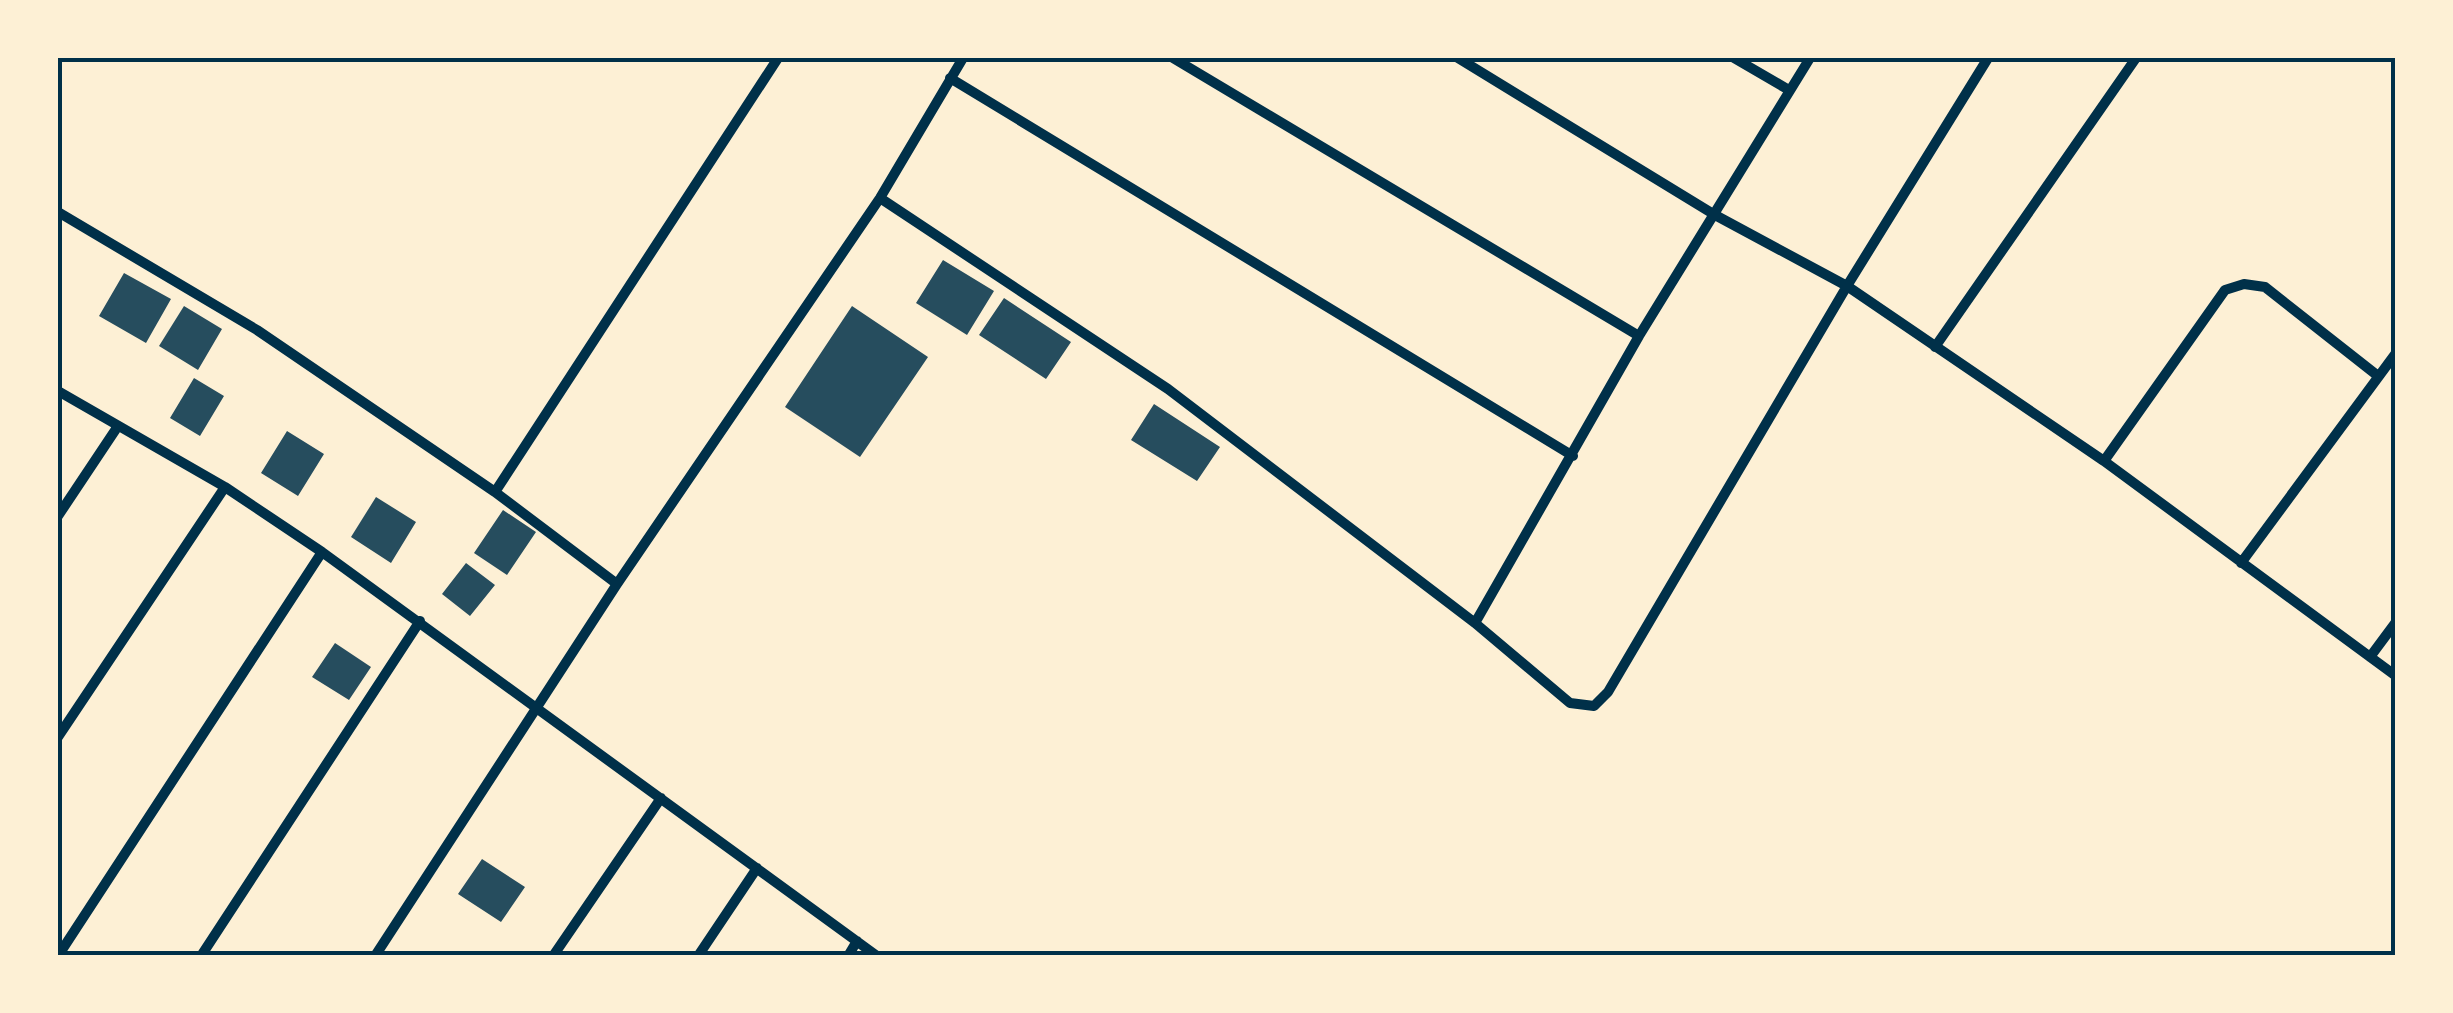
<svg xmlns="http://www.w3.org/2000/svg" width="2453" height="1013" font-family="Georgia,serif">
  <rect width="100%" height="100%" fill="#fdf0d5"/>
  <!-- building -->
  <path fill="#264d5e" d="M943,260l51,31 -27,44 -51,-32z
    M124,273l47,26 -25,44 -47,-27z
    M1004,298l67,44 -25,37 -67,-44z
    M184,306l38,23 -24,41 -39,-24z
    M852,306l76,51 -68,100 -75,-50z
    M194,378l30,18 -24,40 -30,-18z
    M1154,404l66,43 -23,34 -66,-41z
    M287,431l37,23 -26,42 -37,-23z
    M376,497l40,25 -25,41 -40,-26z
    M503,510l33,22 -29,43 -33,-22z
    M466,563l29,22 -25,31 -28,-22z
    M335,643l36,24 -22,33 -37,-23z
    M482,859l43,28 -24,35 -43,-28z"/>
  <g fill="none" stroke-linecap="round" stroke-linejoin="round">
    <!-- minor -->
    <path stroke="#003049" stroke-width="10" d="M1173,58l466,278
      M1458,58l257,157 132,71 257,175 292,215
      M1734,58l55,32
      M950,78l623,378
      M880,198l288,191 307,234 95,80 24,3 14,-14 239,-406 141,-228
      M58,212l199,118 238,162 122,92
      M1935,347l201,-289
      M58,391l167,96 97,65 555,404
      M2104,461l121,-171 19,-6 21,3 113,89
      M495,492l283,-434
      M58,516l60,-90
      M2241,563l155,-210
      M1475,623l164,-287 171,-278
      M2370,657l26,-35
      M58,737l167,-250
      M58,956l264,-404
      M201,956l219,-335
      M375,956l242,-372 263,-386 83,-140
      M553,956l108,-158
      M698,956l59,-88
      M848,956l9,-15"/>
  </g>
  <!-- border -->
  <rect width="2453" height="1013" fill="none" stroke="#fdf0d5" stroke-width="120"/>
  <rect x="60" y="60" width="2333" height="893" fill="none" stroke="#003049" stroke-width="4"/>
</svg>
